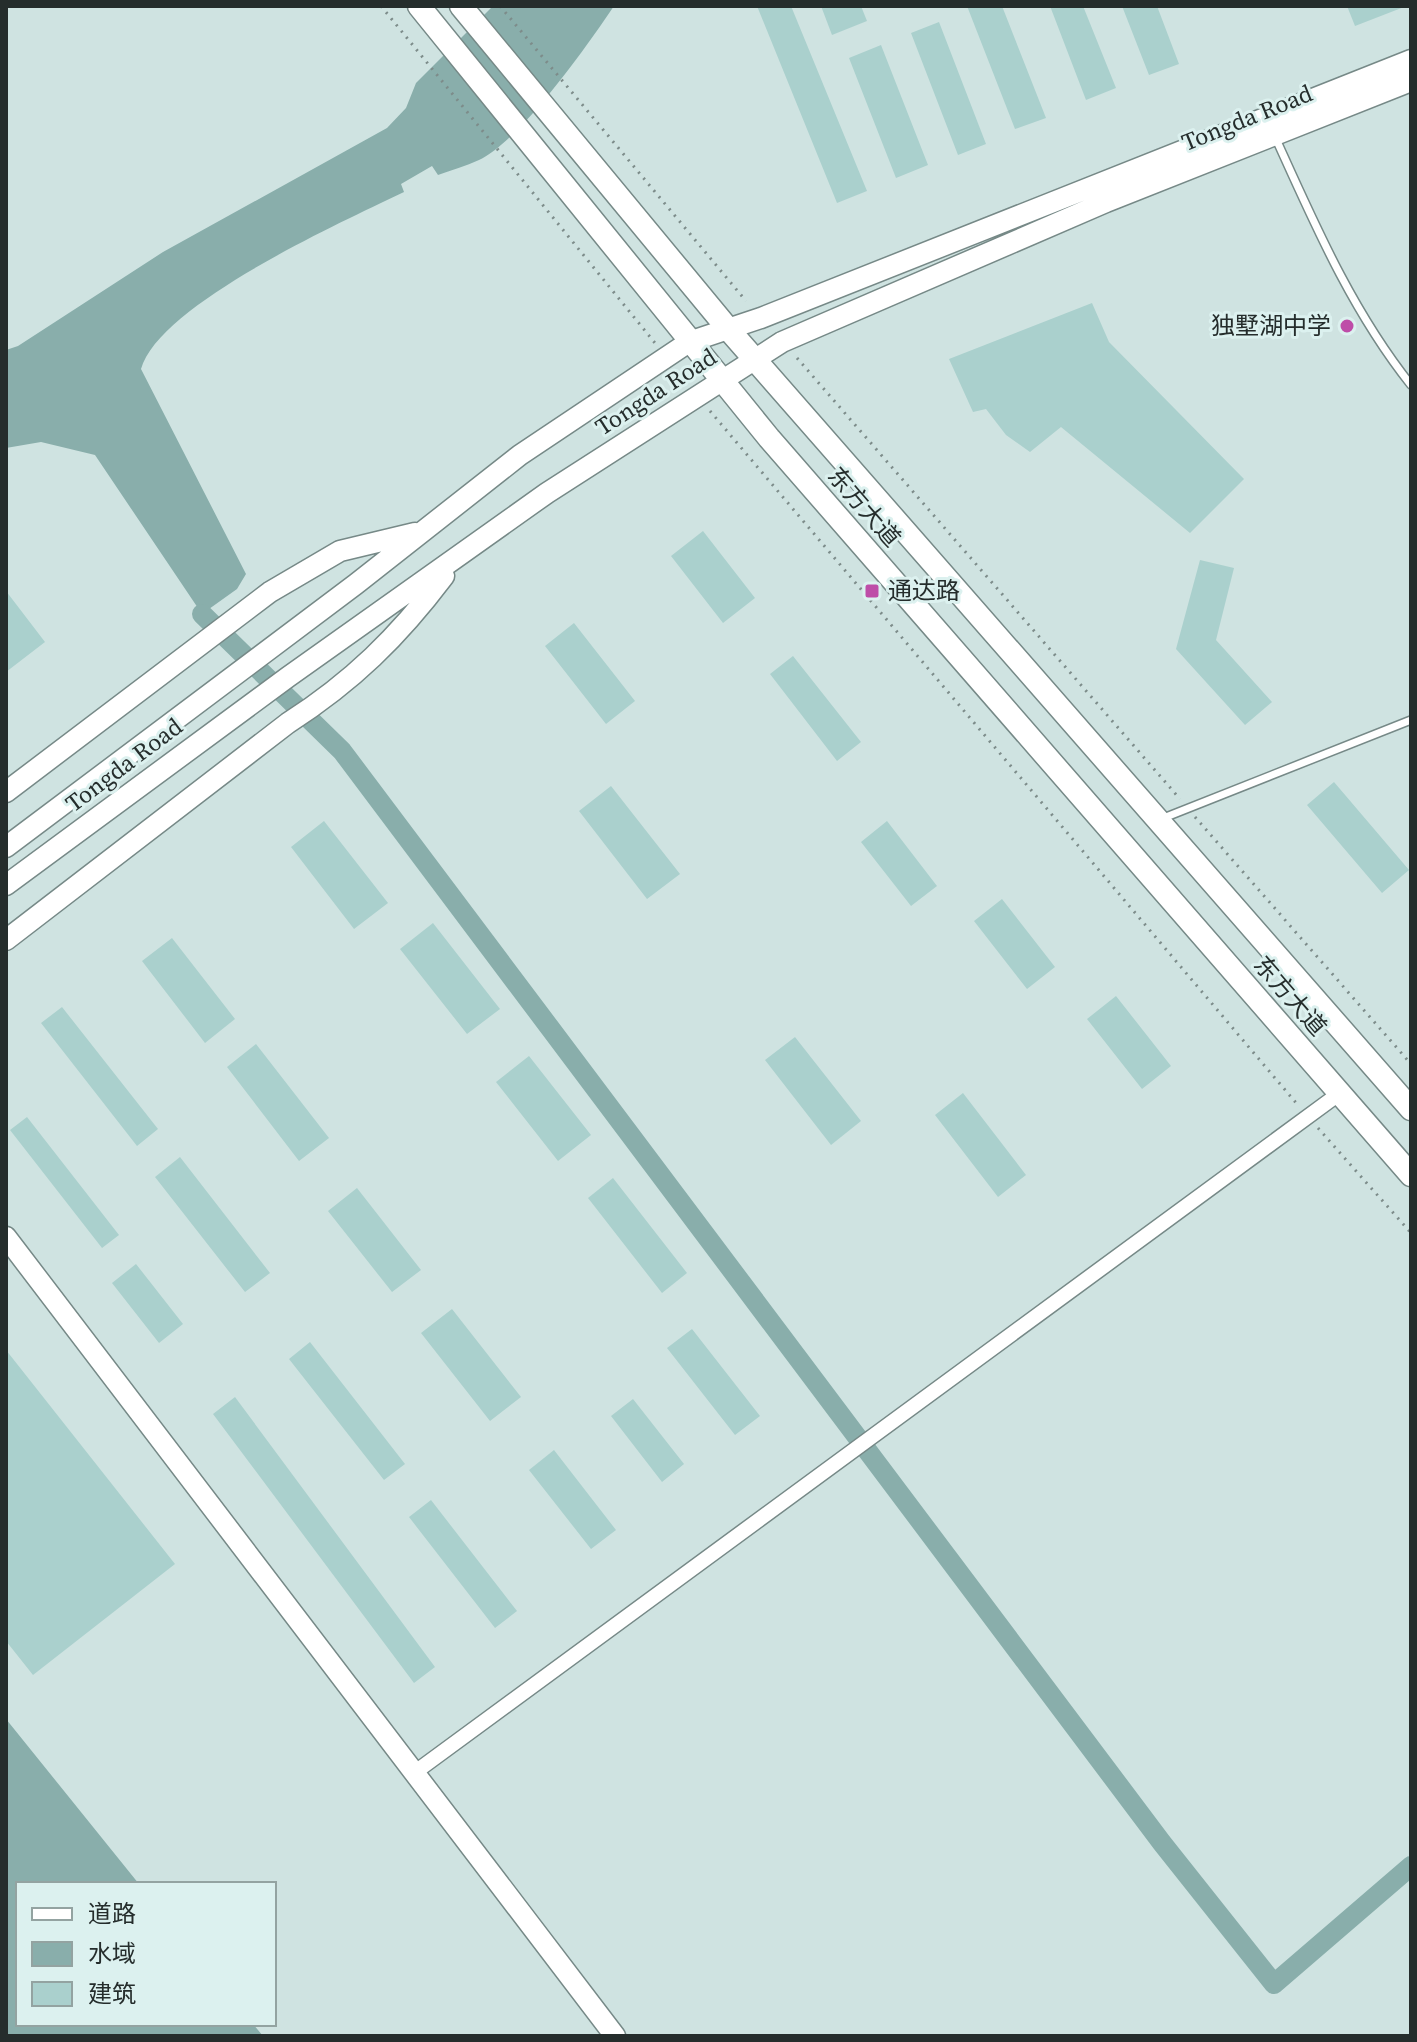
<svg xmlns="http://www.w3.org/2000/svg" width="1417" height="2042" font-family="'Source Serif 4','Noto Sans SC',serif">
  <rect width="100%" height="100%" fill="#cfe3e1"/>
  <!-- water -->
  <path fill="#89aeab" d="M493,6h121c-27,40 -93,134 -135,154 -13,6 -28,10 -41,15l-6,-9 -31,18 3,8c-60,29 -245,112 -263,177l105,205 -9,15 -35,25 -107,-159 -54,-13 -35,6v-98l12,-4 145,-94 224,-124 19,-20 10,-25z
    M6,1719l133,165h-121v140h235l10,12h-257z"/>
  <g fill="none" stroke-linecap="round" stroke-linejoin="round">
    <!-- canal -->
    <path stroke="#89aeab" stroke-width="20" d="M202,614l140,137 820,1092 112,141 137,-118"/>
  </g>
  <!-- building -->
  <path fill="#aad0cd" d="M757,6h34l76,185 -30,12z
    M821,6h40l6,15 -35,14z
    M967,6h35l44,112 -31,11z
    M1050,6h33l33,82 -30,12z
    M1122,6h35l22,58 -30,11z
    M1347,6h57v1l-49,19z
    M939,22l47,122 -28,11 -47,-122z
    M881,45l47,120 -32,13 -47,-120z
    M1092,303l17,39 135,137 -54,54 -129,-106 -31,25 -24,-17 -20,-26 -13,3 -24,-53z
    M703,531l52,67 -32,25 -52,-67z
    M1200,560l34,8 -18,72 56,62 -27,23 -69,-76z
    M6,591l39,51 -39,30z
    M574,623l61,78 -29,23 -61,-78z
    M793,656l68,86 -24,19 -67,-87z
    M1334,782l75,88 -27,23 -75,-88z
    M611,786l69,88 -33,25 -68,-88z
    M324,821l64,82 -34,26 -63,-82z
    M887,821l50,65 -26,20 -50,-64z
    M1002,899l53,68 -28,22 -53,-68z
    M433,923l67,86 -33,25 -67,-85z
    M172,938l63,81 -30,24 -63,-82z
    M1116,996l55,70 -29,23 -55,-70z
    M62,1007l96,122 -21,17 -96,-123z
    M795,1037l66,84 -30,24 -66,-85z
    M256,1044l73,94 -30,23 -72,-94z
    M529,1056l62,79 -33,26 -62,-79z
    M963,1093l63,82 -28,22 -63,-82z
    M27,1117l92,118 -17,13 -92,-118z
    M180,1157l90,116 -25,19 -90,-115z
    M613,1178l74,95 -25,20 -74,-95z
    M357,1188l64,82 -29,22 -64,-81z
    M136,1264l47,60 -24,19 -47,-60z
    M452,1309l69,88 -31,24 -69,-88z
    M692,1329l68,87 -25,19 -68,-87z
    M310,1342l95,122 -21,16 -95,-121z
    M6,1350l169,214 -142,111 -27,-34z
    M235,1397l200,270 -21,16 -201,-269z
    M633,1399l51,65 -22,18 -51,-66z
    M554,1450l62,80 -25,19 -62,-79z
    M431,1500l86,111 -22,17 -86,-111z"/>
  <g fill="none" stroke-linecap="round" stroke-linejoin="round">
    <!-- lane casing -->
    <g stroke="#768987" stroke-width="10">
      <path id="lane" d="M1276,139c39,86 76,172 135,246
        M1161,819l250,-99"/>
    </g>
    <!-- street casing -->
    <g stroke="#768987" stroke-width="17">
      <path id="street" d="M414,1773l926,-680"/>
    </g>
    <!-- secondary casing -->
    <g stroke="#768987" stroke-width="23">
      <path id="secondary" d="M6,792l264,-200 70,-41 75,-18
        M6,847l350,-263 164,-129 169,-113 72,-24 650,-258
        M6,885l282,-208 259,-184 235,-151 324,-140 305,-121
        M6,940l282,-217c64,-41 110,-86 156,-147
        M6,1237l609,799"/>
    </g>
    <!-- primary casing -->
    <g stroke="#768987" stroke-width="25">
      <path id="primary" d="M419,6l350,432 642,737
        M461,6l268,324 682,779"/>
    </g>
    <!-- path -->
    <path stroke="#7d8c8a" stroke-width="3" stroke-dasharray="2 6" stroke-linecap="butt" d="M381,6l274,337
      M500,6l246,295
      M797,358l383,441
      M710,411l587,693
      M1195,817l216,247
      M1318,1128l93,105"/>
    <!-- lane -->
    <use href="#lane" stroke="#fff" stroke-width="7"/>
    <!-- street -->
    <use href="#street" stroke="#fff" stroke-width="14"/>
    <!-- secondary -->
    <use href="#secondary" stroke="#fff" stroke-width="20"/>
    <!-- primary -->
    <use href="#primary" stroke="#fff" stroke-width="22"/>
  </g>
  <!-- markers -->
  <g fill="#be4da8" stroke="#dcf1ef" stroke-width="3">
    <circle cx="1347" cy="326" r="8"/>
    <rect x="864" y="583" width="16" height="16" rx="4"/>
  </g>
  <g text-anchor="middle" stroke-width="6" stroke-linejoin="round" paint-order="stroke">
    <!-- street labels -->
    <g font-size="24" fill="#252d2c" stroke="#dcf1ef">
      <text transform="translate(1247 118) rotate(-22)" y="8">Tongda Road</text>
      <text transform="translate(656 392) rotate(-33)" y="8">Tongda Road</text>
      <text transform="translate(864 507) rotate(49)" y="8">东方大道</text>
      <text transform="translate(124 765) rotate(-37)" y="8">Tongda Road</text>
      <text transform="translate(1290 996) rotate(49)" y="8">东方大道</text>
    </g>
    <!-- poi labels -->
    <g font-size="24" fill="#252d2c" stroke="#dcf1ef" text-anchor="end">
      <text x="1331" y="334">独墅湖中学</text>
      <text x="888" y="599" text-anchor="start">通达路</text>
    </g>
  </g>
  <!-- border -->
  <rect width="1417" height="2042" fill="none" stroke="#252d2c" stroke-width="16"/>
  <!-- legend -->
  <rect x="16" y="1882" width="260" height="144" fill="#dcf1ef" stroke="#93a3a1" stroke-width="2"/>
  <rect x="32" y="1908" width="40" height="12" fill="#ffffff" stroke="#93a3a1" stroke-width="2"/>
  <text x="88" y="1922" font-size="24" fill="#252d2c">道路</text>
  <rect x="32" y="1942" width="40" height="24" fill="#89aeab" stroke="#93a3a1" stroke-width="2"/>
  <text x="88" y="1962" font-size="24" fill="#252d2c">水域</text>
  <rect x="32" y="1982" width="40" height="24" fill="#aad0cd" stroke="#93a3a1" stroke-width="2"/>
  <text x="88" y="2002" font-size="24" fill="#252d2c">建筑</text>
</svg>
